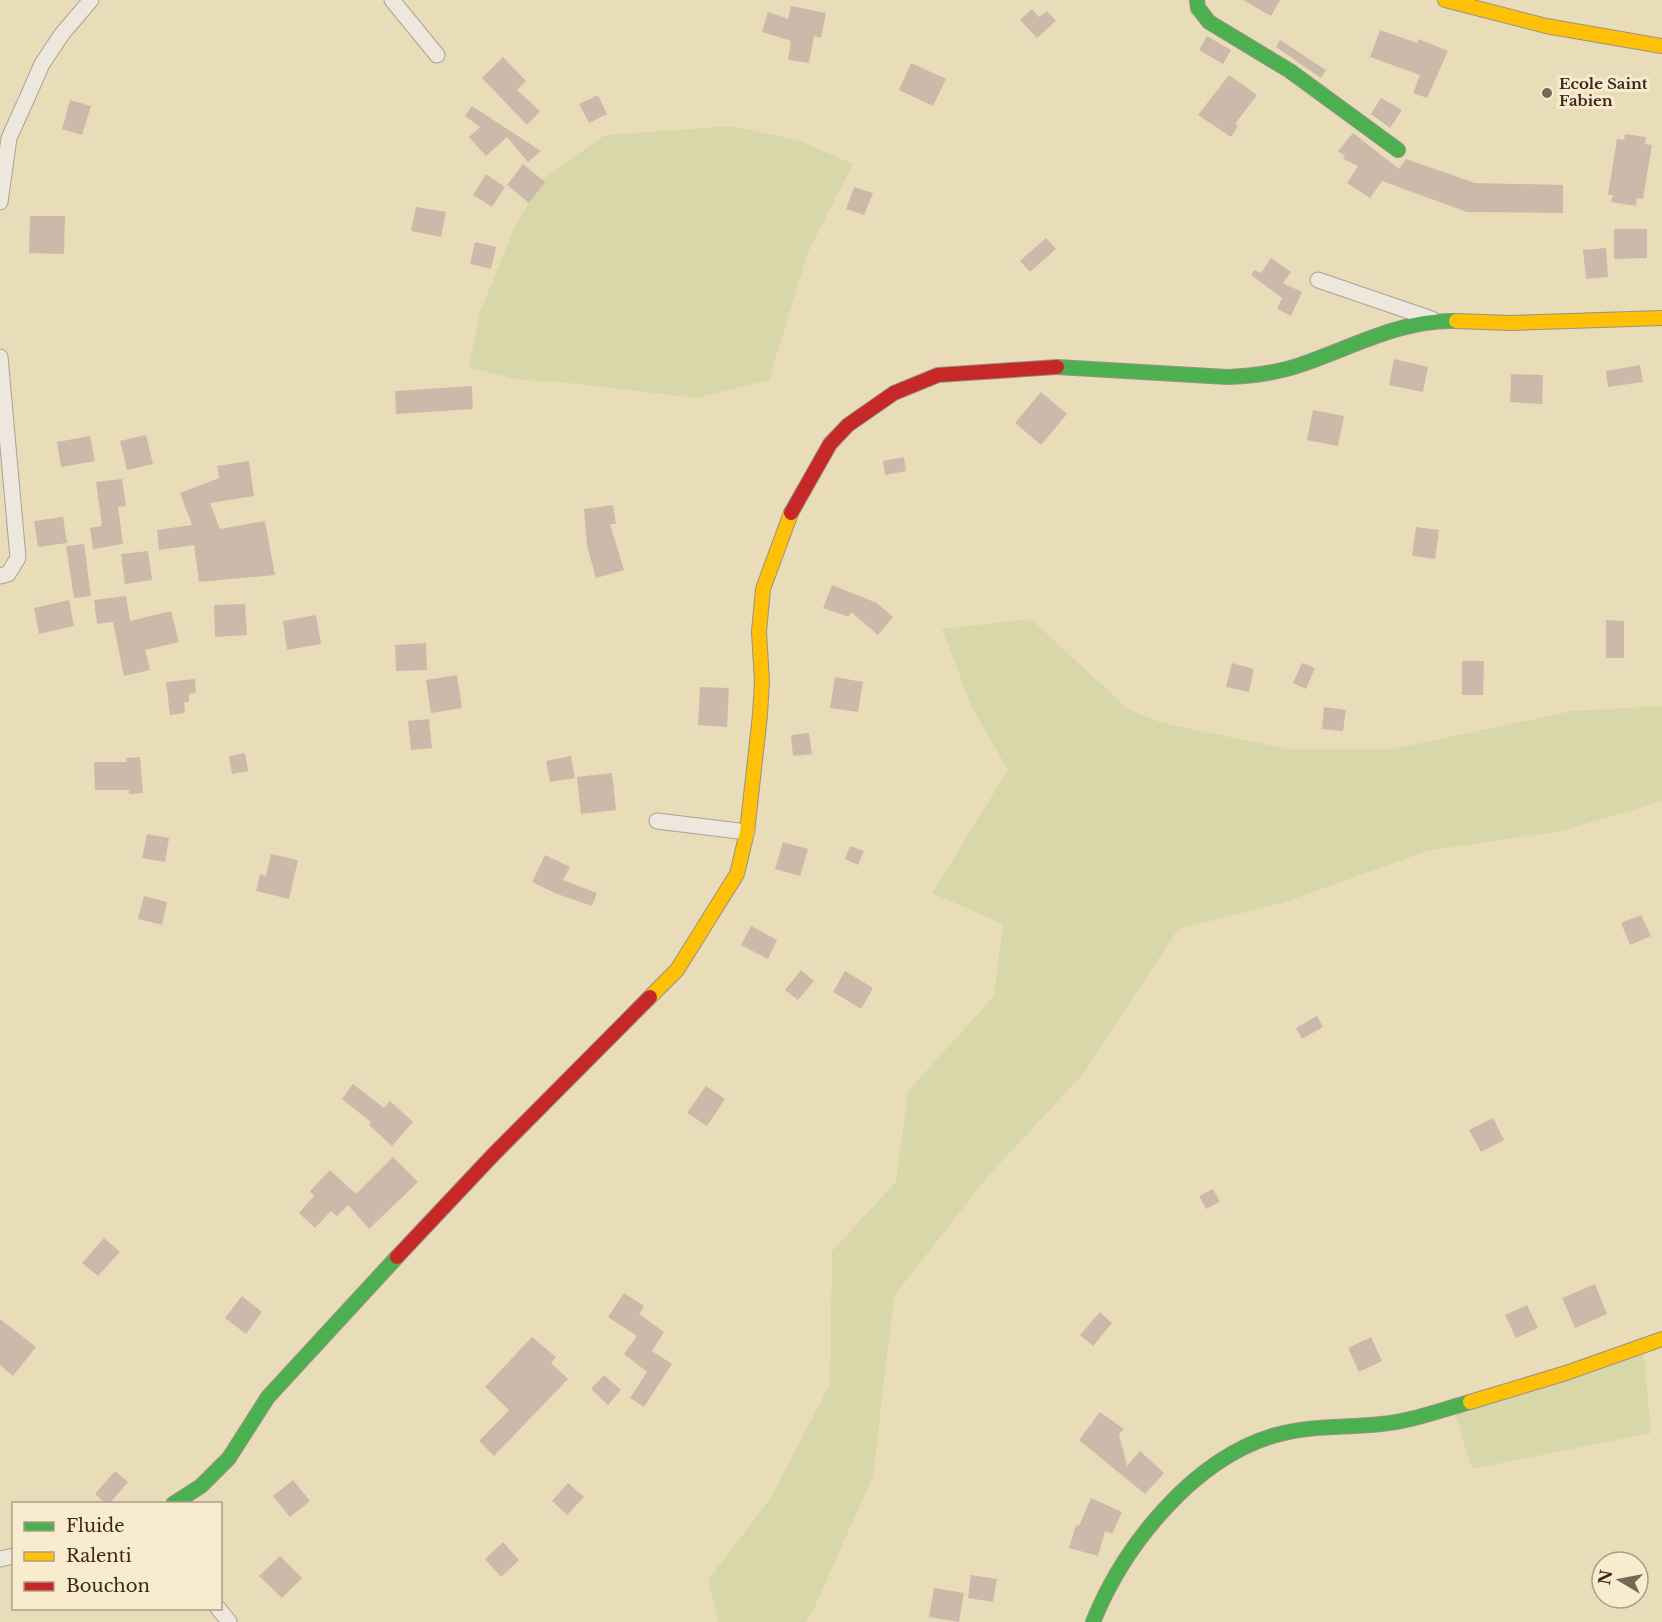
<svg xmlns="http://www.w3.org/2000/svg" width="1662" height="1622" font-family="'Libre Baskerville',serif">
  <rect width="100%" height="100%" fill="#e7ddca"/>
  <!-- farmland -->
  <path fill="#e8ddb8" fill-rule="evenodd" d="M0,0h1662v1622h-1662zM14,1504h206v104h-206zM1602,1562h36v36h-36z"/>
  <!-- green -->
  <path fill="#d8d7aa" d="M731,126l67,14 55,24 -45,88 -39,128 -73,18 -135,-16 -41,-2 -51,-13 11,-55 36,-88 28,-46 61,-43z
    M1031,619l98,91 34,13 124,26h106l179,-38 90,-5v95l-100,30 -135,20 -145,52 -104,26 -95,145 -95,102 -94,120 -21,180 -61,137 -6,9h-88l-10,-42 62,-81 60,-115 2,-133 64,-69 12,-91 86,-95 9,-72 -71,-31 76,-123 -36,-62 -30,-79z
    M1643,1345l8,88 -179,36 -19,-62z"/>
  <!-- building -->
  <path fill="#cbbaaa" d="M1243,0h37l-9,16z
    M791,6l35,7 -5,25 -7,-2 -5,27 -21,-3 3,-19 -29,-9 6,-20 20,7z
    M1032,9l7,8 8,-6 9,10 -19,17 -17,-18z
    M1380,30l37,13 1,-4 30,12 -21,47 -14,-5 7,-18 -50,-18z
    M1207,36l24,14 -8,14 -24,-14z
    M1280,40l46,30 -5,8 -45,-31z
    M503,57l23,24 -9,9 23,21 -13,14 -45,-47z
    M911,63l35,16 -13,27 -34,-16z
    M1229,75l28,20 -22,29 3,2 -7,11 -33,-22z
    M598,95l9,19 -18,9 -10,-19z
    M1381,98l21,12 -12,18 -19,-14z
    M70,100l21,6 -9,29 -20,-6z
    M472,106l29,19 40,26 -13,11 -21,-25 -21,19 -17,-19 11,-10 -15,-11z
    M1353,133l46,36 7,-10 69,24 88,2v28l-96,-1 -85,-31 -12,17 -23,-15 11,-17 -15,-7 2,-3 -7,-5z
    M1625,134l21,3 -1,7 7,1 -9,54 -6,-1 -1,8 -25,-4 2,-7h-5l9,-56 7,1z
    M523,164l22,18 -16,21 -22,-18z
    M486,174l19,13 -13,20 -19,-12z
    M854,187l19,6 -9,22 -18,-6z
    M416,207l30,5 -5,25 -30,-6z
    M30,216h35l-1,38 -35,-1z
    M1614,229h33v29l-33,1z
    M1046,238l10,11 -26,23 -10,-11z
    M475,242l21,5 -5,22 -21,-5z
    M1606,248l2,29 -22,2 -3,-29z
    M1271,258l20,14 -8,11 19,9 -11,24 -14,-7 5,-11 -31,-23 3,-5 7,3z
    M1394,359l34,8 -5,25 -34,-7z
    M1640,365l3,17 -35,5 -2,-16z
    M1511,374l32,1 -1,29 -32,-2z
    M472,386l1,23 -77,5 -1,-23z
    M1041,392l26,22 -26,31 -26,-22z
    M1313,410l31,6 -6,30 -31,-6z
    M146,435l7,29 -26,6 -7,-29z
    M90,436l5,25 -34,6 -4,-25z
    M904,457l2,14 -21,4 -2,-14z
    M249,461l5,35 -44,7 10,26 45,-8 10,54 -76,7 -5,-37 -35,5 -2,-20 35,-5 -12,-32 39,-15 -2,-12z
    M122,479l4,27 -8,1 5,37 -30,5 -3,-21 12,-2 -6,-44z
    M613,505l3,19h-6l14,46 -28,8 -9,-32 -3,-37z
    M63,517l4,26 -29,4 -4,-26z
    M1416,527l23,3 -4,29 -23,-3z
    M84,544l7,52 -17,2 -8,-52z
    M148,551l4,29 -27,4 -4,-30z
    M832,585l45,18 16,14 -15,18 -27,-23 -2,5 -26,-9z
    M126,596l4,25 41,-10 8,31 -34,8 5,20 -26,6 -11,-54 -16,2 -3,-24z
    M69,600l5,26 -35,8 -5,-26z
    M245,604l2,31 -32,2 -1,-32z
    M316,615l5,29 -34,6 -4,-29z
    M1606,620l18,1v37h-18z
    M426,643l1,27 -31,1 -1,-26z
    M1462,661h22l-1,34h-21z
    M1232,663l22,6 -5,23 -23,-5z
    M1302,663l13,5 -9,21 -13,-6z
    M457,675l5,33 -31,5 -5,-33z
    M835,677l28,5 -5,30 -28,-4z
    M195,679l1,14 -7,1v8h-5l1,11 -15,2 -4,-33z
    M700,687l29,1 -2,39 -29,-2z
    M1324,707l22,3 -3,21 -21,-2z
    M429,719l3,29 -21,2 -3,-29z
    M809,733l3,21 -19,2 -2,-21z
    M245,753l3,18 -16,3 -3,-18z
    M571,756l4,22 -25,4 -4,-21z
    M140,757l3,36 -14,1v-4h-34l-1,-28h33l-1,-4z
    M612,773l4,37 -35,4 -4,-37z
    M147,834l22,4 -4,24 -23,-4z
    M783,842l25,7 -8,27 -25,-7z
    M850,846l14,5 -6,14 -13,-6z
    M271,854l27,6 -9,39 -33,-8 4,-17 6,2z
    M545,855l25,12 -7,13 34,13 -5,13 -35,-12 -25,-12z
    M144,896l23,6 -5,23 -24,-6z
    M1641,915l10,21 -21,9 -9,-22z
    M751,926l26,14 -9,19 -27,-14z
    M801,970l13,11 -16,19 -13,-10z
    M845,971l28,17 -12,21 -28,-17z
    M1317,1016l6,11 -21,12 -6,-11z
    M353,1084l31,24 6,-7 23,21 -21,24 -23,-21 2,-3 -29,-23z
    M706,1086l19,13 -18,27 -20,-13z
    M1493,1118l11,22 -23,12 -12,-22z
    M393,1157l25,25 -49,47 -21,-24 -11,11 -6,-5 -16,17 -16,-15 15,-17 -4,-5 20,-21 26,24z
    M1213,1189l7,13 -14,7 -7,-13z
    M104,1238l16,14 -22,24 -16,-13z
    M1595,1284l12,30 -32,14 -13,-30z
    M624,1293l20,13 -5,8 25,18 -12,19 20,13 -28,43 -14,-9 17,-26 -23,-18 13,-18 -29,-19z
    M242,1296l20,16 -16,22 -21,-16z
    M1527,1305l11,23 -22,10 -11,-23z
    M1100,1312l12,11 -19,23 -13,-11z
    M0,1319l36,28 -23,29 -13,-11z
    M532,1337l24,20 -5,6 17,16 -74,77 -15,-15 30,-31 -24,-23z
    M1371,1337l11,24 -23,11 -11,-24z
    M604,1375l17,15 -13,15 -17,-16z
    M1100,1412l24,17 -5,5 8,32 13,-15 24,22 -19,21 -66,-54z
    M115,1471l13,11 -18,21h-5l-10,-9z
    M293,1480l17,21 -20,16 -17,-21z
    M568,1483l16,14 -17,18 -15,-14z
    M1091,1498l31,14 -10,22 -7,-3 -7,25 -29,-8 7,-23 3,1z
    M503,1542l16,18 -18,17 -16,-18z
    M280,1556l22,22 -20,20 -23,-22z
    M971,1575l26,4 -4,23 -25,-4z
    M934,1588l30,5 -5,29 -30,-5z"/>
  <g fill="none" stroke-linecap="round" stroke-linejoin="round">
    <!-- street casing -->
    <g stroke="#aba294" stroke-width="17">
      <path id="street" d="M392,0l45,55
        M0,202l9,-64 19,-42 14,-32 20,-30 29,-34
        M1318,280l114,39
        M0,357l18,201 -10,16 -8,2
        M657,821l90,11
        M0,1559l14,-3
        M218,1608l11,14"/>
    </g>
    <!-- fast casing -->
    <g stroke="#9b9184" stroke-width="16">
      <path id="fast" d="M1197,0l1,8 11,14 81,49 108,79
        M1057,367l170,10c25,-1 50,-4 73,-12 51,-17 101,-46 156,-44
        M173,1504l28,-18 28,-28 39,-61 129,-140
        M1093,1622c31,-77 101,-164 183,-187 34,-10 70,-7 105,-11 31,-3 60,-14 89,-22"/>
    </g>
    <!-- slow casing -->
    <g stroke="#9b9184" stroke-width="16">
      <path id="slow" d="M1445,0l101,26 116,20
        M1456,321l55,2 151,-5
        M650,997l27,-27 60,-96 10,-42 13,-117 2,-34 -3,-49 4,-43 28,-76
        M1470,1402l96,-29 96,-34"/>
    </g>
    <!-- jam casing -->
    <g stroke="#9b9184" stroke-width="16">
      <path id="jam" d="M791,513l39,-69 18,-19 46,-32 44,-18 119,-8
        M397,1257l96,-102 157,-158"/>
    </g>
    <!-- street -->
    <use href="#street" stroke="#ede7dd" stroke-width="15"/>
    <!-- fast -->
    <use href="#fast" stroke="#4caf50" stroke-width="14"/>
    <!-- slow -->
    <use href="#slow" stroke="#ffc107" stroke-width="14"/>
    <!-- jam -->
    <use href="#jam" stroke="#c62828" stroke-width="14"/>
  </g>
  <!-- markers -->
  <circle fill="#776858" stroke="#f9ebce" stroke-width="2" cx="1547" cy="93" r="6"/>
  <g text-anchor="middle" stroke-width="6" stroke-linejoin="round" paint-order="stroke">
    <!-- poi labels -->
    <g font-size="15" font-weight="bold" fill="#3a291b" stroke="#f9ebce" text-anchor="start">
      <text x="1559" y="89">Ecole Saint<tspan x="1559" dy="17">Fabien</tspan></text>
    </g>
  </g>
  <!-- legend -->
  <rect x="12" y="1502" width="210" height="108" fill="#f9ebce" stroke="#ad9d86" stroke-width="1.5"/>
  <rect x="24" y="1522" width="30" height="9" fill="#4caf50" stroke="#ad9d86" stroke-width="1.5"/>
  <text x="66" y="1532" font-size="18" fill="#3a291b">Fluide</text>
  <rect x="24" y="1552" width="30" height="9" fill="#ffc107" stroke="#ad9d86" stroke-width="1.5"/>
  <text x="66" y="1562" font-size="18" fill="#3a291b">Ralenti</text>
  <rect x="24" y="1582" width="30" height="9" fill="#c62828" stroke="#ad9d86" stroke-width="1.5"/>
  <text x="66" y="1592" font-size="18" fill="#3a291b">Bouchon</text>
  <!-- north arrow -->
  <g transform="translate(1620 1580) rotate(280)"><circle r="28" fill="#f9ebce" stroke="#ad9d86" stroke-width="1.5"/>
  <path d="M0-4.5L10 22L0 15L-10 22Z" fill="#776858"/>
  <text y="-9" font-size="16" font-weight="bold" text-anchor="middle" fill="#3a291b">N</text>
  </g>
</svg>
